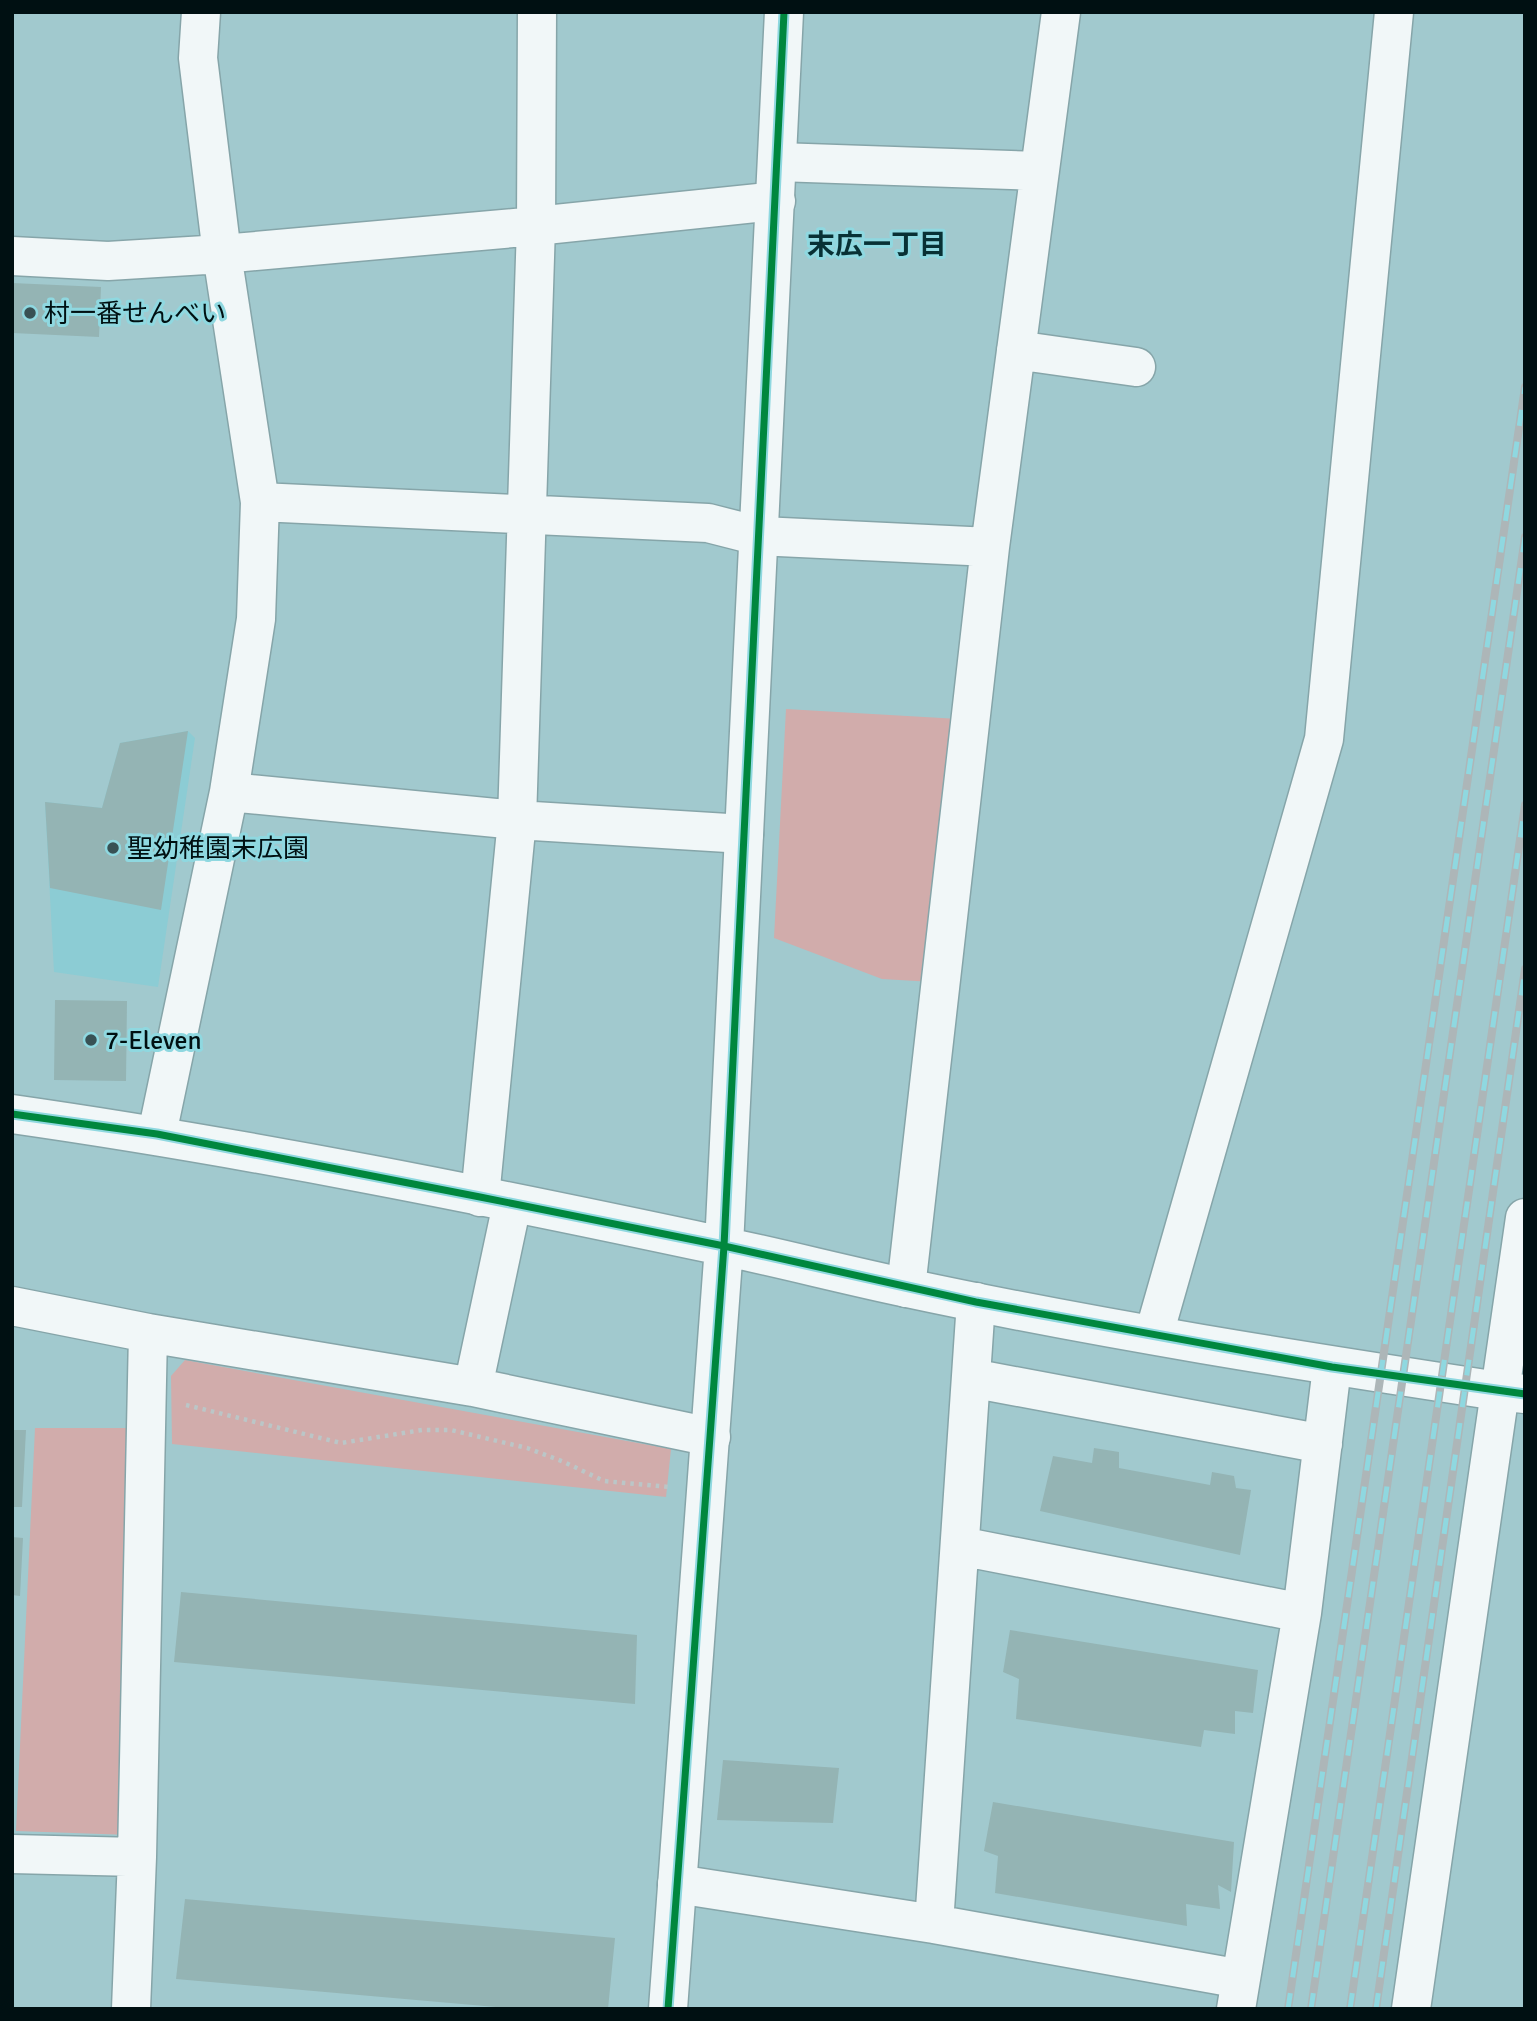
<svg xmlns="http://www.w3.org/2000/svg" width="1537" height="2021" font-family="Signika,'Noto Sans JP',sans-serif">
  <rect width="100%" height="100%" fill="#a1c9ce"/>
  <!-- built -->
  <path fill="#8cccd4" d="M188,731l7,7 -37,249 -104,-15 -9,-170 57,6 18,-65z"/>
  <!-- green -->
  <path fill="#d1acab" d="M786,709l173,10 -26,263 -51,-3 -108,-41z
    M185,1360l486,89 -5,48 -494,-53 -1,-68z
    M35,1428h96l-1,407 -114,-4z"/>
  <!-- building -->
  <path fill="#94b4b4" d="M12,283l89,4 -2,50 -87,-4z
    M188,731l-27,179 -111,-22 -5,-86 57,6 18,-65z
    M55,1000l72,1 -1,80 -72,-1z
    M12,1430h14l-4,77h-10z
    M1094,1448l25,4v16l91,17 2,-13 22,4 2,12 15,2 -11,65 -200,-44 13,-55 39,7z
    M12,1537l11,1 -3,58 -8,-1z
    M181,1592l456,43 -2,69 -461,-42z
    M1010,1630l248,40 -5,43 -18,-2v23l-31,-4 -3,17 -185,-28 3,-40 -16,-7z
    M723,1760l116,8 -6,55 -116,-3z
    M993,1802l241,40 -3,50 -13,-7 2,24 -34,-5 1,22 -192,-33 3,-37 -14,-5z
    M185,1899l430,39 -7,71h-90l-342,-30z"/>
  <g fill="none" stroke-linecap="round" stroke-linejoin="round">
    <!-- minor casing -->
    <g stroke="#86a5a9" stroke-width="41">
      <path id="minor" d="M778,162l262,9
        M12,256l96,5 114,-7 314,-28 240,-25
        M1016,350l120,17
        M260,502l448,21 51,13 231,11
        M229,792l288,28 227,14
        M157,1134l72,-342 27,-173 4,-117 -38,-248 -24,-196 3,-46
        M480,1197l37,-377 19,-594 1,-214
        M906,1288l84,-741 71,-535
        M12,1306l136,27
        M1154,1334l170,-595 70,-727
        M971,1378l352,66
        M473,1387l39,-183
        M1498,1391l27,3
        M960,1546l342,67
        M12,1854l125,3
        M677,1884l257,40 307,55
        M934,1924l42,-622
        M131,2009l6,-152 11,-524 325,54 238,50
        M1236,2009l66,-396 30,-246"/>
    </g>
    <!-- tertiary casing -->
    <g stroke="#86a5a9" stroke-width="41">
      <path id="tertiary" d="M12,1114c238,34 475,82 710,132 62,13 123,29 185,42 196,42 394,73 591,103
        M668,2009l56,-763 60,-1234
        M1411,2009l114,-791"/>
    </g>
    <!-- path -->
    <path stroke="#bbc6c7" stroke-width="4.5" stroke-dasharray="3.5 5" stroke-linecap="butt" d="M186,1405l155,38 81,-13h29l76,18 37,14 40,19 65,6"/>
    <!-- minor -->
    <use href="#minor" stroke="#f1f7f8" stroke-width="38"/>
    <!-- tertiary -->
    <use href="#tertiary" stroke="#f1f7f8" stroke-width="38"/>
    <!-- rail casing -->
    <g stroke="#adb6b8" stroke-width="8">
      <path id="rail" d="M1288,2009l237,-1622
        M1311,2009l214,-1472
        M1350,2009l175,-1204
        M1376,2009l149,-1040"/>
    </g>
    <!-- rail -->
    <use href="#rail" stroke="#8fd8e0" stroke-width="5" stroke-dasharray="16" stroke-linecap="butt"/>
    <!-- cycleway casing -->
    <g stroke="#8fd8e0" stroke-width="11">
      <path id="cycleway" d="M12,1114l145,20 323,63 244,49 252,56 356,65 193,27
        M668,2009l56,-763 60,-1234"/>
    </g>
    <!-- cycleway -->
    <use href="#cycleway" stroke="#00873e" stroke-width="7"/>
  </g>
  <!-- markers -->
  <g fill="#385154" stroke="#8fd8e0" stroke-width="2.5">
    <circle cx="30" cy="313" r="7"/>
    <circle cx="113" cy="848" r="7"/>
    <circle cx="91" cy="1040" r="7"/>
  </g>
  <g text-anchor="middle" stroke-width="6" stroke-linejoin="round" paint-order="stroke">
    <!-- poi labels -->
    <g font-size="26" fill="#001012" stroke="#8fd8e0" text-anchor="start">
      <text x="44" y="322">村一番せんべい</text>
      <text x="127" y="857">聖幼稚園末広園</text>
      <text x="105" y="1049">7-Eleven</text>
    </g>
    <!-- neighbourhood labels -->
    <g font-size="28" font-weight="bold" fill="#083135" stroke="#8fd8e0">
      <text x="877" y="254">末広一丁目</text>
    </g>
  </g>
  <!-- border -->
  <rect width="1537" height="2021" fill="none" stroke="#001012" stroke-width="28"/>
</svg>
